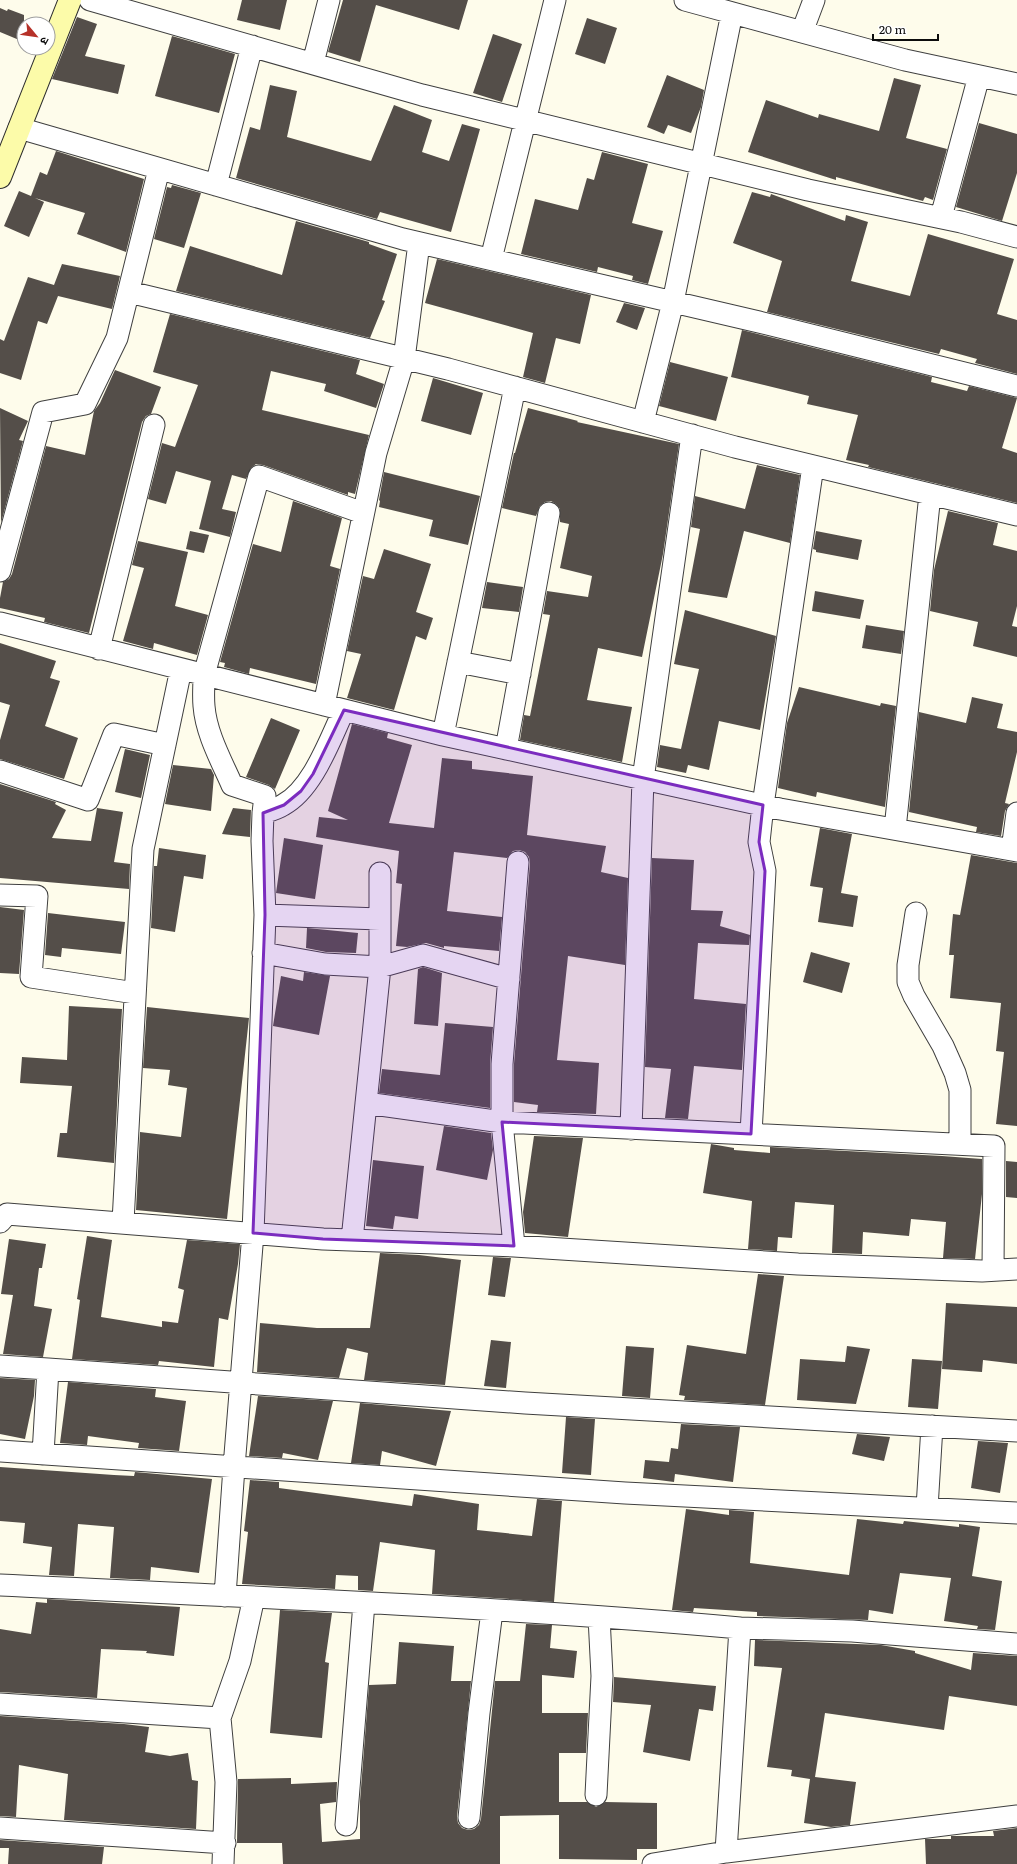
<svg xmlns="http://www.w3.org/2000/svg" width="1017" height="1864" font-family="Literata,'Noto Sans Devanagari',serif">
  <rect width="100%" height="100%" fill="#fefceb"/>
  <!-- building -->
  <path fill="#544e49" d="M242,0h45l-7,30 -43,-10z
    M343,0h125l-9,30 -83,-25 -16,57 -32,-10z
    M0,8l7,3 1,-2 16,6v27l-24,-10z
    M77,17l20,7 -12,32 40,9 -7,29 -66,-15z
    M587,18l30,10 -12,36 -30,-10z
    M493,34l29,10 -20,58 -29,-9z
    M172,36l63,18 -16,59 -64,-17z
    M667,75l37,15 -3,17 -10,26 -23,-8 -4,9 -17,-7z
    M894,78l27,7 -15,53 41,11 -14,51 -8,-3 -2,4 -87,-24v3l-88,-28 18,-52 52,18 1,-4 60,17z
    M270,85l27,6 -10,46 84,24 23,-56 38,15 -10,32 27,9 13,-37 18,5 -29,103 -71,-20 -3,7 -141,-41 14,-51 10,3z
    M979,123l38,11v39l-15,48 -46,-14z
    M56,151l88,28 -18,73 -49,-18 8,-21 -50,-15 9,4 -15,35 -25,-11 15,-35 12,5 9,-24 7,3z
    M602,152l46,12 -16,59 31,8 -15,53 -16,-4 1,-4 -35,-9 -1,5 -76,-18 14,-55 43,11 9,-32 7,2z
    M172,185l29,8 -17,55 -30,-9 13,-52 4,1z
    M752,192l18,5 1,-3 74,27 1,-6 22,7 -17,59 59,15 18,-62 86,25 -17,55 20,6v54l-42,-11 2,-4 -36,-10 -2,5 -172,-42 15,-51 -49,-18z
    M296,221l73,21v2l28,10 -15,46 3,1 -15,37 -194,-47 14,-45 92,29z
    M437,259l154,36 -11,49 -24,-6 -11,45 -22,-6 10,-44 -108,-30z
    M62,264l58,12 -8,33 -54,-13 -11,28 -9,-3 -17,59 -21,-7v-34l4,2 24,-64 26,8z
    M624,303l21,5 -8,22 -21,-8z
    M170,314l190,46 -4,14 28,10 -8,24 -52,-17 2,-7 -55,-13 -9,39 107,25 -14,59 -7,-2v3l-85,-30 -7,-1 -5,4 -5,11 -14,-4 -10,34 14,3 -6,25 -31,-8 12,-48 -35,-10 -10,33 -18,-5 14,-56 13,4 23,-62 -45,-13z
    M742,330l190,47 -1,5 36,9 2,-5 48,12 -15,50 15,5v50l-149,-36 1,-2 -23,-5 12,-45 -51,-11 2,-8 -78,-19z
    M670,362l58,15 -12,44 -57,-15z
    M115,370l46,17 -10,27 -5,2 -4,6 -53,211 -45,-11 1,-4 -45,-10v-10l3,-16 6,-3 3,-5 34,-128 39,9 9,-44 6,-8z
    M433,378l50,15 -12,42 -50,-14z
    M0,408l28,13 -9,19 4,1 -22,82z
    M528,408l50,13 -1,1 102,22 -16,110 -21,103 -44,-9 -11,52 45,7 -10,55 -102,-22 4,-25 6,1 20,-101 -7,-1 4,-23 41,6 4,-21 -32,-8 9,-44 -9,-2v-13l-4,-5 -5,-3 -6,1 -5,4 -4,10 -34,-8 12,-55h1z
    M757,465l43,10 -10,68 -46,-12 -17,67 -39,-6 12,-63 -9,-2 4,-31 50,13z
    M384,472l96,24 -12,49 -39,-9 4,-16 -54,-13 1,-6 -1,-1z
    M293,501l49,17 -12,48 10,3 -24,115 -66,-16 -1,6 -25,-7 1,-4 -5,-1 33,-118 28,8z
    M948,511l50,12 -5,22 24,6v55l-5,20 5,1v30l-44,-11 5,-24 -48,-11 4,-41z
    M190,531l19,4 -5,18 -18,-4z
    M816,531l46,9 -4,20 -42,-8v-2l-3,-1z
    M138,541l50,11 -13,54 33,9 -11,40 -43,-12 -1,6 -30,-8 21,-73 -12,-3z
    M384,549l47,15 -15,48 17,6 -7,22 -10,-4 -22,74 -47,-12 14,-44 -14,-3 16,-75 11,3z
    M487,582l36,5 -4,25 -37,-4z
    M815,591l49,9 -4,19 -48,-8z
    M685,610l91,26 -16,94 -41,-9 -10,49 -21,-5 -2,8 -29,-6 3,-22 21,4 18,-80 -25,-5z
    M866,625l38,6 -3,23 -39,-6z
    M0,643l56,18 -6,17 10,3 -15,45 33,12 -14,41 -64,-20v-19l10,-35 -10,-3z
    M799,687l81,19 1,-3 15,3 -11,101 -68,-15 -1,5 -38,-9 9,-65z
    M972,697l31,7 -6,24 20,4v20l-12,51 4,1 -4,7 -4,25 -25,-4 1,-5 -68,-15 10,-100 47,11z
    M271,718l29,12 -25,59 -6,-4 -23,-8z
    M352,724l36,9 -1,5 25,7 -23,78 45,5 8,-70 30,3v8l61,7 -6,59 79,11 -5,26 27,6 -3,87 -57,-9 -11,104 42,3 -3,51 -59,-2 1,-7 -24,-3v-38l16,-201 -1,-6 -4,-5 -6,-2 -6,1 -6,7 -53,-6 -7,59 55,6 -3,34 -55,-5v2l-18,-5 -19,4 -11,-1 6,-62 -6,-1 3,-32 -83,-14 3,-20 29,3 -20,-9z
    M125,749l25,6 -9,43 -26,-6z
    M173,765l38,4 3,6 -3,36 -46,-7z
    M0,784l56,18 -1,2 11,6 -14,28 39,3 6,-33 26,4 -9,50 16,2 -1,25 -129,-11z
    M233,808l18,2 -1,27 -28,-3z
    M820,828l32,6 -11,59 17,3 -5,31 -35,-5 5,-34 -13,-2z
    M284,838l39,7 -8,54 -39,-6z
    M159,848l47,7 -3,24 -19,-3 -9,56 -24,-4 3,-62h3z
    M971,855l46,8v263l-21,-2 8,-72 -8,-1 5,-48 -51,-5 4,-43h-5l4,-41 7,1z
    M652,858l42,2 -3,50 32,1 -3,15 30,9 -1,10 -51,-2 -4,56 52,5 -4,66 -48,-4 -6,53 -23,-1 6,-49 -26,-2z
    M0,907l24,3 -5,64 -19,-1z
    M48,913l77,9 -4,32 -59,-6 -1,9 -16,-2z
    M307,928l51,5 -2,20 -30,-1 -20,-4z
    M811,952l39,11 -8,30 -39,-11z
    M423,967l19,6 -4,53 -24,-2 4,-55z
    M304,972l26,4 -11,59 -46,-9 8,-50 22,5z
    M69,1006l53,3 -8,154 -57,-6 3,-24h7l5,-47 -52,-3 2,-26 45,3z
    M147,1007l102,11 -22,201 -91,-9 4,-78 41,5 6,-49 -19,-3 2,-15 -27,-2z
    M445,1023l48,4 -3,37v44l-111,-15 3,-24 58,6z
    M444,1126l47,7 2,17 -6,30 -51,-10z
    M534,1136l49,2 -15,99 -43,-4 -2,-21z
    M711,1144l23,4v2l36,3v-6l172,9 40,3v35l-7,65 -32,-1 3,-36 -35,-3 -2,17 -46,-4 -1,22 -30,-1 2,-48 -39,-3 -3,36 -14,-1 -1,14 -29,-2 4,-48 -49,-8z
    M373,1160l51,6 -6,53 -23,-3 -2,13 -27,-3z
    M1006,1161l11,1v36l-11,-1z
    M87,1236l25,4 -11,77 61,10v-6l16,2 6,-33 -6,-2 9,-48 53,4 -2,20 -10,56 -9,-2 -5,49 -55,-6 -1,4 -86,-6 8,-59 -3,-1z
    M9,1239l37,5 -4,24h-3l-5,38 18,3 -9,48 -40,-3 10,-59 -12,-1z
    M380,1253l39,2 42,5 -16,125 -81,-5 4,-27 -21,-5 -8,30 -82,-6 3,-49 57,5h53z
    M493,1257l18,1 -6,39 -17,-2z
    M758,1274l26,2 -19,129 -81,-5 1,-4 -6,-1 8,-50 59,9z
    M946,1303l71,4v57l-34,-4 -1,12 -40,-3z
    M491,1340l20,2 -5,46 -22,-2z
    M626,1346l28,2 -4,50 -28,-2z
    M847,1346l23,3 -14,55 -59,-4 3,-41 45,3z
    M912,1359l30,2 -4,48 -30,-2z
    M0,1378l35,2 -1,16 -9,43 -25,-5z
    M68,1382l88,7 -1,8 31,4 -7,50 -41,-3 1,-5 -51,-7 -1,9 -27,-2z
    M258,1396l75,5 -15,59 -35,-7 -1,5 -33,-2z
    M360,1403l91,8 -15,55 -54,-15 -2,14 -29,-2z
    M566,1417l29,2 -4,56 -29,-2z
    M681,1424l59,3 -7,55 -58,-8 -1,8 -31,-4 2,-18 24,2 2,-14 7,1z
    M857,1434l33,3 -6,24 -32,-7z
    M978,1441l30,2 -8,50 -29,-5z
    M0,1467l114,8 20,1 1,-4 77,7 -13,94 -48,-6 -1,13 -40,-2 4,-51 -36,-3 -4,52 -25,-1 3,-28 -29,-4 2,-20 -25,-2z
    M250,1480l29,2v6l133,18 2,-12 65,10 -2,26 55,6 5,-37 25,2 -8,101 -122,-8 3,-44 -55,-8 -7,49 -15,-1v-14l-22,-1 -1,14 -93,-5 6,-52 -4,-1z
    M686,1509l43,6v-5l25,2 -4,51 99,12 8,-56 46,5 1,-3 55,6v-3l21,3 -8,49 30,5 -7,49 -18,-1 1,-3 -34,-5 7,-43 -51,-5 -7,41 -24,-4 -1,10 -111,-4v-4l-63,-4 -1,4 -21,-2z
    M47,1599l133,8 -6,49 -28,-3 1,-2 -46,-2 -4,49 -97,-6v-63l31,5 5,-32 11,1z
    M280,1610l52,3 -7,49 4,1 -7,75 -52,-5z
    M526,1624l26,1 -2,23 27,3 -3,27 -32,-3v38h46l-2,40h-27v49h28l9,5 9,-5 52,1v46h-20v11l-78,-1v-44l-59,1v48h-217l-1,-21h-45l1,-64 53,-1v6l46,-2 -1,20 -16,2 2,38 38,-3v-38l9,-116 27,-1 3,-42 55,4 -3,35h20l-14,136 1,6 4,5 6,2 6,-1 5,-4 2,-6 14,-138h25z
    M755,1640l126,5 34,6v2l56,17 2,-17 44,3v50l-68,-10 -5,34 -119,-17 -10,64 41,5 -6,43 -19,2 -27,-4 6,-44 -19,-3 1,-6 -25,-3 15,-99 -28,-2z
    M614,1677l102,9 -3,25 -14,-2 -9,52 -47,-9 8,-47 -38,-3z
    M0,1716l124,8 25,3 -4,25 25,4 18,-3 4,27 6,1 -2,48 -132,-9 4,-46 -49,-9 -3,52 -16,-1z
    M1017,1828v36h-91l-1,-25h26v-3h43l-1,-5z
    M0,1840l104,7 -2,17h-94l1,-16h-9z"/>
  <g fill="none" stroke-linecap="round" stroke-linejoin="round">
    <!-- street casing -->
    <g stroke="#3f3f3f" stroke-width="23">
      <path id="street" d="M90,0l332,95 386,95 153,32 56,15
        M685,0l220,60 112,24
        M802,32l12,-32
        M313,63l16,-63
        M19,128l384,111 356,83 258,64
        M216,185l36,-139
        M941,217l38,-141
        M491,259l64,-259
        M129,292l319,77 287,78 282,68
        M643,422l30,-120 59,-289
        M0,571l43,-159 42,-8 32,-66 42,-169
        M0,623l443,112 337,74 237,42
        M99,649l55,-224
        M458,662l62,12
        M324,705l52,-252 28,-94 15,-116
        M443,735l72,-348
        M506,749l43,-236
        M0,771l88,29 26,-66 51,11
        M263,813c6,-2 14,-4 20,-8 30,-16 47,-66 61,-95
        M895,829l35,-335
        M1012,850l5,-37
        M0,895l37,1 -6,81 104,16
        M916,913l-8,52v17l6,14 29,50 12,27 5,17v54
        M265,915l115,4
        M263,953l62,11 55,3 43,-12 86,24
        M366,1103l136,19 492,24 -1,124
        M631,1129l12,-350 49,-344
        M751,1134l14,-263 -6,-29 4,-37 50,-339
        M0,1222l7,-8 316,25 191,7 284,18 184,7 35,-2
        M123,1222l20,-373 38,-180
        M352,1240l28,-273v-94
        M514,1246l-12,-124v-58l16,-202
        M0,1366l48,3
        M0,1451l625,42 392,20
        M43,1454l5,-85 477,34 492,28
        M927,1508l5,-82
        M0,1585c247,12 494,21 740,43l-14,224 291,-36
        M225,1596l9,-129 19,-234 12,-318 -3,-74 1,-28 2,-17 -33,-11c-11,-25 -26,-52 -28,-79 -1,-10 0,-21 0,-31l55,-199 104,37
        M740,1628l112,3 165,13
        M0,1704l220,14
        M596,1795l6,-119 -3,-59
        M469,1818l10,-105 13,-102
        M346,1825l18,-222
        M0,1828l225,15
        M223,1864l3,-82 -6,-64 20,-57 14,-64
        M653,1864l73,-12"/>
    </g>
    <!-- secondary casing -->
    <g stroke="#2e2e2e" stroke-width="24">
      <path id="secondary" d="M0,177l70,-177"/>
    </g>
    <!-- street -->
    <use href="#street" stroke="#fff" stroke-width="21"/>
    <!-- secondary -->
    <use href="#secondary" stroke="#fcfba9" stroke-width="22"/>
  </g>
  <!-- marked area -->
  <path fill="#7b2cbf" fill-opacity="0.2" stroke="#7b2cbf" stroke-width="3" stroke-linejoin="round" d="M344,710l419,95 -4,37 6,29 -14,263 -249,-12 12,124 -191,-7 -70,-6 12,-318 -2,-102 21,-8 17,-14 12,-17z"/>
  <!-- north arrow -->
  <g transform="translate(36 36) rotate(119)"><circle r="19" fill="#ffffff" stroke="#9e9e9e"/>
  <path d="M0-3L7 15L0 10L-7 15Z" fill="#b63129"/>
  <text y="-6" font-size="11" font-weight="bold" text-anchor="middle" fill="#0c0c0c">उ</text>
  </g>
  <!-- scale -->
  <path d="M873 34v6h65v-6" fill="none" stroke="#0c0c0c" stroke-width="2"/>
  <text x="879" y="34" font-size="12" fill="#0c0c0c" stroke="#ffffff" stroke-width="3" paint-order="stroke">20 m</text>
</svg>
